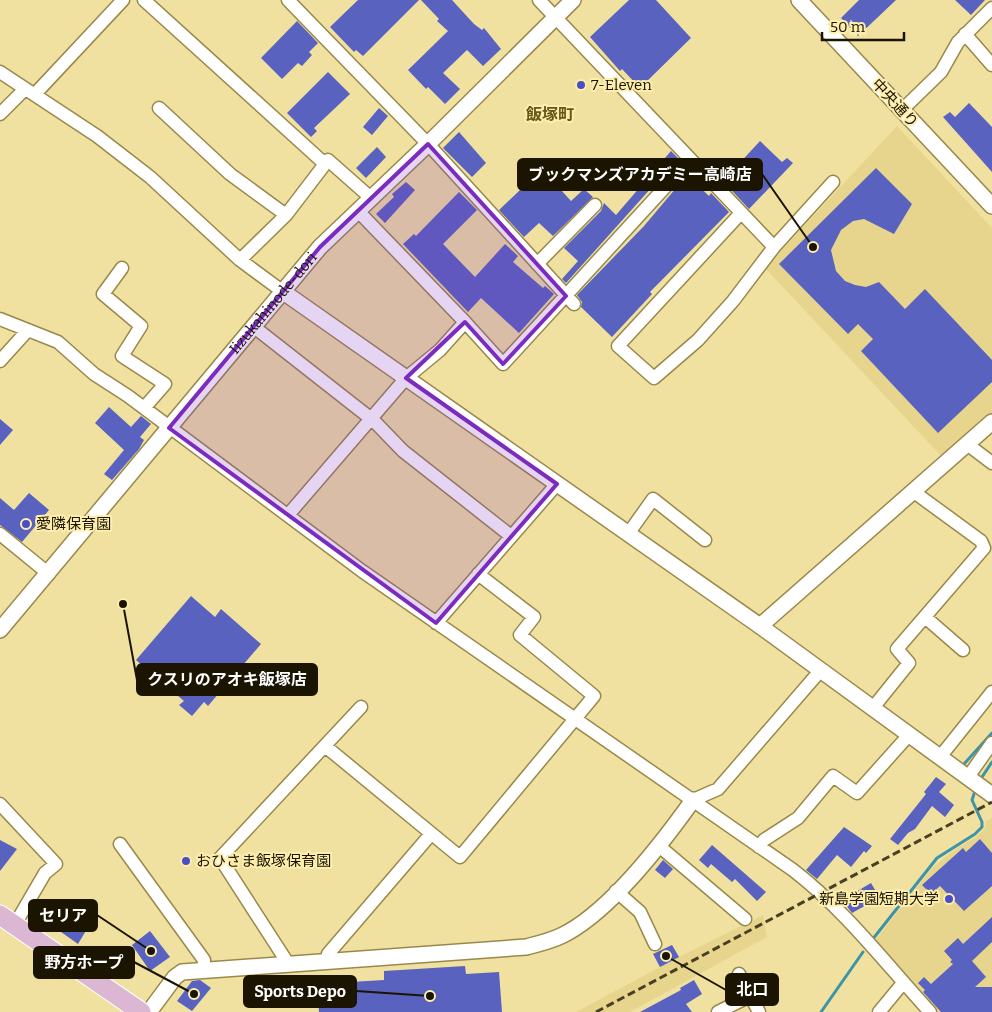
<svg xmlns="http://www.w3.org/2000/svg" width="992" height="1012" font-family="Bitter,'Noto Sans JP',serif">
  <rect width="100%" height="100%" fill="#f1e1a1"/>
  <!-- built -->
  <path fill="#e7d58d" d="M897,126l95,102v185l-50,44 -177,-189z
    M992,818v194h-55l-64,-69 60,-76 23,-18 20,-12 9,-8 1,-8z
    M763,915l4,22 -137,75h-54l84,-45 -7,-13 19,-9 7,12z"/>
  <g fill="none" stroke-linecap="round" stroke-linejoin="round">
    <!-- stream -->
    <path stroke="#3e93a7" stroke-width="3" d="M964,764l28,-31
      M980,780l12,-18
      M872,940l65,-82 38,-24 7,-7v-5l-10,-22 4,-12
      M821,1012l42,-60"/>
  </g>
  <!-- building -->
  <path fill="#5963bf" d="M358,0h61l-56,56 -7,-6 -2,2 -24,-25z
    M421,0h31l22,24 8,6 2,-2 17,21 -18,17 -16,-16 -24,23 17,16 -15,15 -17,-17 -2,2 -18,-19 40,-39 -11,-10 2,-2z
    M629,0h27l35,38 -51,50 -18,-19 -2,2 -30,-34z
    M859,0h37l-38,36 -17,-18z
    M955,0h30l-14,15z
    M297,21l21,22 -9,9 3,3 -10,11 -4,-3 -16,16 -21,-21z
    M328,72l22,22 -36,34 3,3 -6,6 -24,-24z
    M969,103l23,24v45l-49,-55 7,-5 5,5z
    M379,108l9,8 -16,19 -9,-8z
    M459,132l27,31 -14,14 -29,-29z
    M760,141l22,21 5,-4 6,5 -44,46 -26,-28z
    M377,147l9,10 -20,21 -10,-10z
    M671,151l7,7 -112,125 -4,-4 16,-18 -14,-13 37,-37 3,-8 12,12z
    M876,168l36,36 -18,30 -30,-15 -11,2 -12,9 -10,20 5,21 9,10 10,4 11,2 13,-5 26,27 20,-20 67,71v22l-54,51 -77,-82 12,-12 -15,-15 -10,10 -69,-70z
    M542,169l29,32 13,-12 9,8 -40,39 -14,-13 -15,14 -25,-27z
    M687,175l22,21 2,-3 18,19 -79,80 2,2 -40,43 -31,-30 1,-5 -5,-7 67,-69z
    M406,182l9,8 -30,33 -9,-9 18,-17 -2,-3z
    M459,192l18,18 -34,34 32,33 30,-33 13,12 -5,6 30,26 2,-2 9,8 -35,39 -38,-35 -13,14 -65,-68 11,-10 2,2z
    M109,407l22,20 10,-11 10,8 -11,13 4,3 -5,9 -27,31 -8,-6 20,-24 -29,-27z
    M0,419l13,11 -13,15z
    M29,493l20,17 -27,32 -22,-17v-27l14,12z
    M191,596l24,21 6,-8 40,35 -53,62 -4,-4 -12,14 -13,-11 5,-4 -48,-41z
    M936,777l10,7 -7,8 15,13 -9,12 -13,-11 -17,23 -7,4 -10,12 -8,-6 36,-45 -2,-2z
    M844,827l28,19 -6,7 -2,-2 -13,16 -14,-12 -20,24 -11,-9z
    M980,839l12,14v33l-28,25 -24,-25 -9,8 -9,-9 41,-37 3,4z
    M0,840l17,9 -17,22z
    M712,845l54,47 -9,9 -22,-22 -3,3 -21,-18 -3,4 -9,-8z
    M663,860l10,9 -8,9 -10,-8z
    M871,883l10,17 -9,6 -2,-3 -18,10 -10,-13z
    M69,903l24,16 -15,25 -24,-17z
    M992,917v25l-20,19 14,16 -11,10h17v25h-51l-18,-20 2,-2 -7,-7 6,-6 7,7 22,-20 -3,-2 2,-2 -8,-9 14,-13 5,6z
    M150,931l20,26 -20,14 -18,-26z
    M672,945l7,12 -19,10 -7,-13z
    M465,966l1,8 33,-2 3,40h-183l-2,-28 67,-4v-9z
    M200,980l11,8 -19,23 -15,-10 15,-20z
    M694,980l8,14 -16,10 6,8h-52l41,-22 -1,-2z"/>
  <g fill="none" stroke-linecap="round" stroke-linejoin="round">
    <!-- minor casing -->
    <g stroke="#98894b" stroke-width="15">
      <path id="minor" d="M144,0l181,164
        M288,0l140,144 146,160
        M539,0l235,247
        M965,34l27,31
        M0,72l97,64 53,41 90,83 42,31
        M35,94l88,-94
        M159,108l71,66 56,41
        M902,110l39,-38 17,-30 34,-34
        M0,114l25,-25
        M358,211l107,111
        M740,214l-122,132 36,32 44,-38 35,-39 41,-54 59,-65
        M240,260l46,-45 42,-55 43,38
        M537,264l58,-59
        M122,268l-19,26 38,32 -19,30 43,28 -21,24
        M0,319l58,23 36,32 34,22 234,175 431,299c52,40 93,94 137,142
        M254,327l120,94 29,30 108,85
        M0,361l28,-31
        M967,444l25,19
        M288,515l118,-137 34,-28 25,-28 38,42 187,-204
        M0,534l49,40
        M628,534l25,-35 52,41
        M925,617l38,33
        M436,623l121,-139
        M872,709l37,-46 -12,-14 87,-101 -3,-7 -67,-49
        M325,746l135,111 134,-161 -74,-61 14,-18 -56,-43
        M940,757l52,-65
        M968,777l24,-34
        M693,800l25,-11 102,-118
        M0,804l56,60 -11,9 -31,53
        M120,844l84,116v10
        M659,846l86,73
        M759,847l5,-7 34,-22 35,-42 24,17 51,-57
        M616,891l24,21 15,32
        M327,962l1,-8 103,-120
        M289,965l-69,-107 141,-151
        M739,974l20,38
        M718,1012l32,-16
        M879,1012l24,-29"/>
    </g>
    <!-- tertiary casing -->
    <g stroke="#98894b" stroke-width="18">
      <g id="tertiary">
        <path d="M799,0l193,206"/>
        <path d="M282,291l478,335 232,169"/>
        <path d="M760,626l232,-204"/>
        <path id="s1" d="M0,630l320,-383 108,-103 145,-144"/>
        <path d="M149,1012l26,-35 7,-5 344,-25c12,-3 25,-6 37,-12 46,-23 100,-93 130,-135"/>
      </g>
    </g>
    <!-- primary casing -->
    <g stroke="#fff" stroke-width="21">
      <path id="primary" d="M0,915l141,97"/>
    </g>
    <!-- minor -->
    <use href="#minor" stroke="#fff" stroke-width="12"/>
    <!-- tertiary -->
    <use href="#tertiary" stroke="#fff" stroke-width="15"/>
    <!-- primary -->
    <use href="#primary" stroke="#dcb7d3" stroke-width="19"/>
    <!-- rail -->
    <path stroke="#484022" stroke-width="3" stroke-dasharray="8 4" stroke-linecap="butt" d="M596,1012l396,-210"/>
  </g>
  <!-- marked area -->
  <path fill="#7b2cbf" fill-opacity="0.2" stroke="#7b2cbf" stroke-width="4" stroke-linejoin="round" d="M428,144l138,152 -63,68 -38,-42 -59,56 151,106 -121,139 -267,-195 151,-181z"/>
  <!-- markers -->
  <g fill="#4a4ec4" stroke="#feeeae" stroke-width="2">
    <circle cx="581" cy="85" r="5"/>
    <circle cx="26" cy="524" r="5"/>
    <circle cx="186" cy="861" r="5"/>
    <circle cx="949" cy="899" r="5"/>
  </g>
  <g text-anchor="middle" stroke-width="4" stroke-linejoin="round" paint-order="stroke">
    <!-- poi labels -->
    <g font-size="15" fill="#1a1400" stroke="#feeeae" text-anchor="start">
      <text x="591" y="90">7-Eleven</text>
      <text x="36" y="529">愛隣保育園</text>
      <text x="196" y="866">おひさま飯塚保育園</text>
      <text x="939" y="904" text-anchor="end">新島学園短期大学</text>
    </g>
    <!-- street labels -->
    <g font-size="15" fill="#1a1400" stroke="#feeeae">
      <text transform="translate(895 103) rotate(47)" y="5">中央通り</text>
      <text dy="5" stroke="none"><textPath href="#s1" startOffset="426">Iizukahinode-dori</textPath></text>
    </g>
    <!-- neighbourhood labels -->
    <g font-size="16" font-weight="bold" fill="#665716" stroke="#feeeae">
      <text x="550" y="120">飯塚町</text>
    </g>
  </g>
  <!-- callouts -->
  <path fill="none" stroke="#1a1400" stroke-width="2" d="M813 247L762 174M123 604L137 680M151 951L97 915M194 994L134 962M666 956L726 990M430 996L356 991"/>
  <g fill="#1a1400" stroke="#feeeae" stroke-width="2">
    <circle cx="813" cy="247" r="5"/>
    <circle cx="123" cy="604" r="5"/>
    <circle cx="151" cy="951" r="5"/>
    <circle cx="194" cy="994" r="5"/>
    <circle cx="666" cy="956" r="5"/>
    <circle cx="430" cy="996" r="5"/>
  </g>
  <g fill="#1a1400" stroke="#1a1400" stroke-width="2">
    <rect x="518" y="159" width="244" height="31" rx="5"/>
    <rect x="137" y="664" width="180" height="31" rx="5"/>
    <rect x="29" y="900" width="68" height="31" rx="5"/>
    <rect x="34" y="947" width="100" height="31" rx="5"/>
    <rect x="726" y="974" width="52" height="31" rx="5"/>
    <rect x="244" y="976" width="112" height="31" rx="5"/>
  </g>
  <g font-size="16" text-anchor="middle" font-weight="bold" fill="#fff">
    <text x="640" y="180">ブックマンズアカデミー高崎店</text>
    <text x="227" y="685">クスリのアオキ飯塚店</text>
    <text x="63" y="921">セリア</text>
    <text x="84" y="968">野方ホープ</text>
    <text x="752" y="995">北口</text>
    <text x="300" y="997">Sports Depo</text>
  </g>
  <!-- scale -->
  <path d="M822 32v8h82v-8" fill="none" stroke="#1a1400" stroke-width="2.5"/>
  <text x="830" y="32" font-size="15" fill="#1a1400" stroke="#feeeae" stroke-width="4" paint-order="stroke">50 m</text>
</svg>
